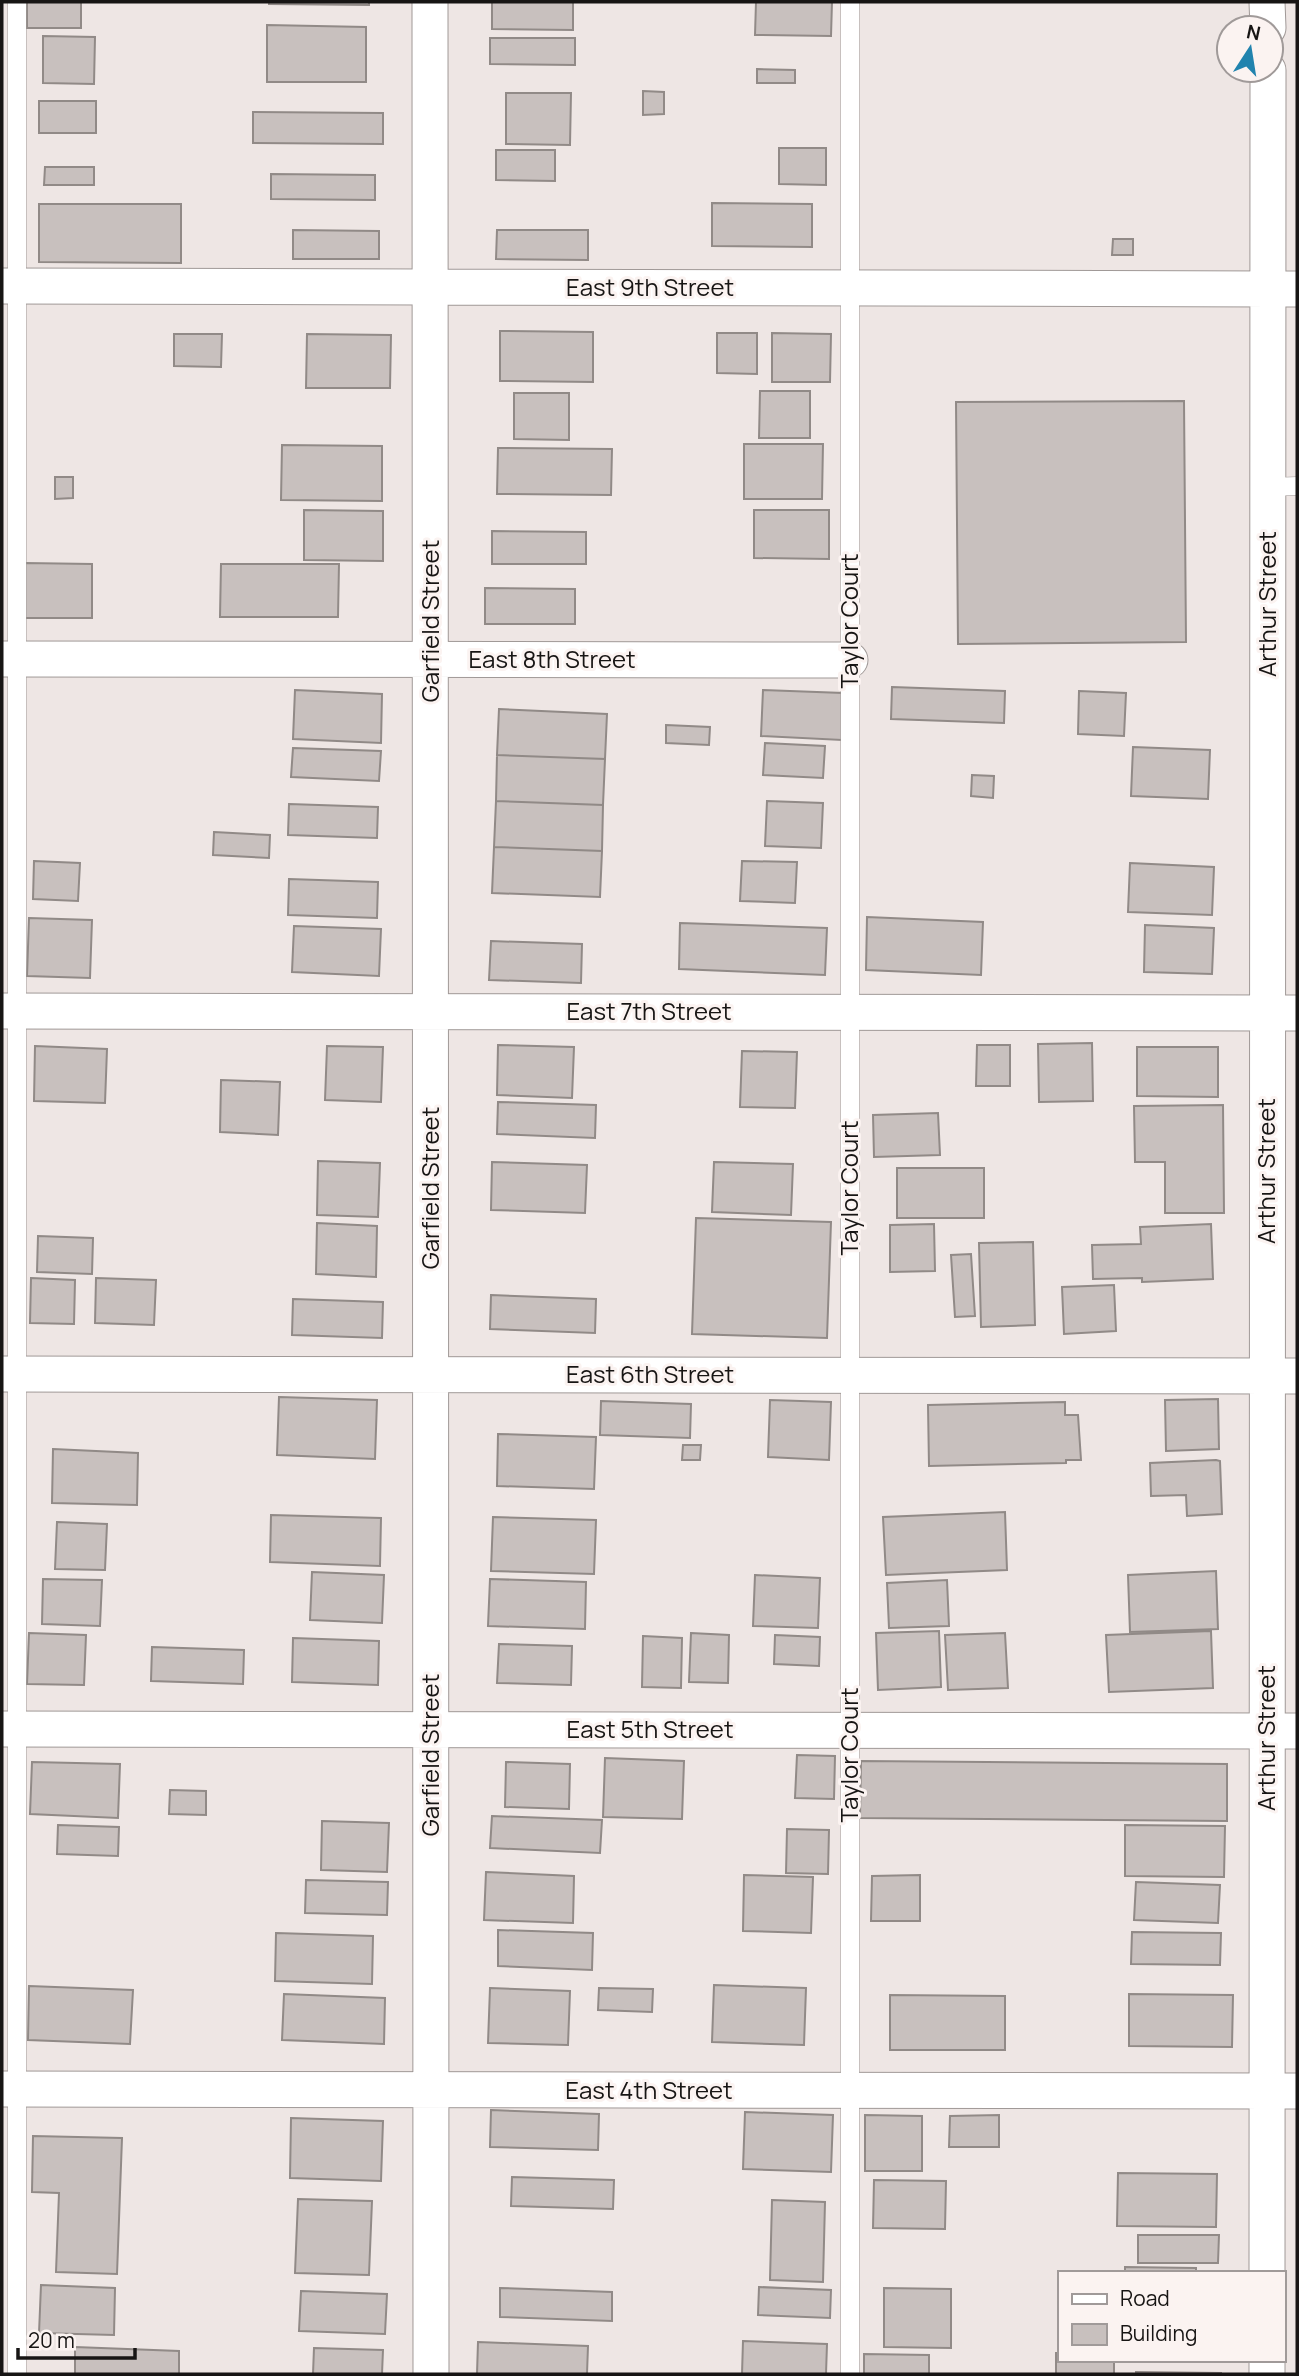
<svg xmlns="http://www.w3.org/2000/svg" width="1299" height="2376" font-family="Manrope,sans-serif">
  <rect width="100%" height="100%" fill="#eee6e4"/>
  <!-- building -->
  <path fill="#c8c0be" stroke="#918a87" stroke-width="2" d="M27,2h54v26h-54z
    M269,2h100v3l-100,-1z
    M492,2h81v28l-81,-1z
    M756,2h76l-1,34 -76,-1z
    M267,25l99,2v55h-99z
    M43,36l52,1 -1,47 -51,-1z
    M490,38h85v27l-85,-1z
    M757,69l38,1v13h-38z
    M643,91l21,1v22l-21,1z
    M506,93h65l-1,52 -64,-1z
    M39,101h57v32h-57z
    M253,112l130,1v31l-130,-1z
    M779,148h47v37l-47,-1z
    M496,150h59v31l-59,-1z
    M45,167h49v18h-50z
    M271,174l104,1v25l-104,-1z
    M712,203l100,1v43l-100,-1z
    M39,204h142v59l-142,-1z
    M293,230l86,1v28h-86z
    M497,230h91v30l-92,-1z
    M1113,239h20v16h-21z
    M500,331l93,1v50l-93,-1z
    M717,333h40v41l-40,-1z
    M772,333l59,1 -1,48h-58z
    M174,334h48l-1,33 -47,-1z
    M307,334l84,1 -1,53h-84z
    M760,391h50v47h-51z
    M514,393h55v47l-55,-1z
    M1184,401l2,241 -228,2 -2,-242z
    M744,444h79l-1,55h-78z
    M282,445l100,1v55l-101,-1z
    M498,448l114,1 -1,46 -114,-1z
    M55,477h18v21l-18,1z
    M304,510l79,1v50l-79,-1z
    M754,510h75v49l-75,-1z
    M492,531l94,1v32h-94z
    M25,563l67,1v54h-67z
    M221,564h118l-1,53h-118z
    M485,588l90,1v35h-90z
    M892,687l113,4 -1,32 -113,-4z
    M295,690l87,4 -1,49 -88,-4z
    M763,690l80,3 -1,47 -81,-4z
    M1079,691l47,2 -2,43 -46,-2z
    M499,709l108,5 -2,45 -108,-4z
    M666,725l44,2 -1,18 -43,-2z
    M765,743l60,3 -2,32 -60,-3z
    M1133,747l77,3 -2,49 -77,-3z
    M293,748l88,3 -2,30 -88,-4z
    M497,755l108,4 -2,46 -107,-4z
    M972,775l22,1 -1,22 -22,-2z
    M496,801l107,4 -1,46 -108,-4z
    M767,801l56,2 -2,45 -56,-2z
    M289,804l89,3 -1,31 -89,-3z
    M214,832l56,3 -1,23 -56,-3z
    M494,847l108,4 -2,46 -108,-4z
    M34,861l46,2 -2,38 -45,-2z
    M742,861l55,1 -2,41 -55,-2z
    M1130,863l84,4 -2,48 -84,-3z
    M289,879l89,3 -1,36 -89,-3z
    M867,917l116,5 -2,53 -115,-5z
    M29,918l63,2 -2,58 -63,-2z
    M680,923l147,5 -2,47 -146,-6z
    M1145,925l69,3 -2,46 -68,-2z
    M294,926l87,3 -2,47 -87,-4z
    M491,941l91,3 -1,39 -92,-3z
    M1092,1043l1,58 -54,1 -1,-58z
    M498,1045l76,2 -2,51 -75,-3z
    M977,1045h33v41h-34z
    M35,1046l72,3 -2,54 -71,-2z
    M327,1046l56,1 -2,55 -56,-2z
    M1137,1047h81v50l-81,-1z
    M742,1051l55,1 -2,56 -55,-1z
    M221,1080l59,2 -2,53 -58,-3z
    M498,1102l98,3 -1,33 -98,-4z
    M1223,1105l1,108h-59v-51h-30l-1,-56z
    M938,1113l2,42 -66,2 -1,-42z
    M318,1161l62,2 -2,54 -61,-2z
    M492,1162l95,3 -2,48 -94,-3z
    M714,1162l79,2 -2,51 -79,-3z
    M897,1168h87v50h-87z
    M696,1218l135,4 -4,116 -135,-4z
    M317,1223l60,3 -1,51 -60,-3z
    M934,1224l1,47 -45,1v-47z
    M1211,1224l2,55 -71,3v-4l-49,1 -1,-34 49,-1 -1,-17z
    M38,1236l55,2 -1,36 -55,-2z
    M1033,1242l2,83 -54,2 -2,-84z
    M971,1254l4,62 -20,1 -4,-62z
    M31,1278l44,2 -1,44 -44,-1z
    M96,1278l60,2 -2,45 -59,-2z
    M1114,1285l2,46 -52,3 -2,-47z
    M491,1295l105,4 -1,34 -105,-4z
    M293,1299l90,3 -1,36 -90,-3z
    M279,1397l98,3 -2,59 -98,-4z
    M1218,1399l1,50 -53,2 -1,-51z
    M770,1400l61,2 -2,58 -61,-3z
    M601,1401l90,3 -1,34 -90,-3z
    M1065,1402v13h13l3,45h-15v3l-137,3 -1,-61z
    M498,1434l98,3 -2,52 -97,-3z
    M683,1445h18l-1,15h-18z
    M53,1449l85,4 -1,52 -85,-2z
    M1216,1460l4,1 2,53 -35,2 -1,-21 -35,1 -1,-33z
    M1005,1512l2,58 -121,5 -3,-58z
    M271,1515l110,3 -1,48 -110,-4z
    M493,1517l103,3 -2,54 -103,-3z
    M57,1522l50,2 -2,46 -50,-1z
    M1216,1571l2,58 -88,3 -2,-57z
    M312,1572l72,3 -2,48 -72,-3z
    M755,1575l65,3 -2,50 -65,-2z
    M43,1579l59,1 -2,46 -58,-2z
    M490,1579l96,3 -1,47 -97,-3z
    M947,1580l2,46 -60,2 -2,-45z
    M939,1631l2,56 -63,3 -2,-57z
    M1211,1631l2,57 -104,4 -3,-57z
    M29,1633l57,2 -2,50 -57,-1z
    M691,1633l38,2 -1,48 -39,-1z
    M1005,1633l3,55 -60,2 -3,-55z
    M775,1635l45,2 -1,29 -45,-2z
    M643,1636l39,2 -1,50 -39,-1z
    M293,1638l86,3 -1,44 -86,-3z
    M499,1644l73,2 -1,39 -74,-2z
    M152,1647l92,3 -1,34 -92,-3z
    M797,1755l38,1 -1,43 -39,-1z
    M605,1758l79,3 -2,58 -79,-2z
    M861,1761l366,3v57l-367,-3z
    M32,1762l88,2 -2,54 -88,-4z
    M506,1762l64,2 -1,45 -64,-2z
    M170,1790l36,1v24l-37,-1z
    M492,1816l110,4 -2,33 -110,-5z
    M322,1821l67,2 -2,49 -66,-2z
    M58,1825l61,2 -1,29 -61,-2z
    M1125,1825l100,1 -1,51 -99,-1z
    M787,1829l42,1 -1,44 -42,-1z
    M486,1872l88,4 -1,47 -89,-3z
    M744,1875l69,2 -2,56 -68,-2z
    M920,1875v46h-49l1,-45z
    M306,1880l82,2 -1,33 -82,-2z
    M1136,1882l84,3 -2,38 -84,-3z
    M498,1930l95,3 -1,37 -94,-4z
    M1132,1932l89,1 -1,32 -89,-1z
    M276,1933l97,3 -1,48 -97,-3z
    M714,1985l92,3 -2,57 -92,-3z
    M29,1986l104,4 -3,54 -102,-4z
    M490,1988l80,3 -2,54 -80,-2z
    M599,1988l54,1 -1,23 -54,-2z
    M284,1994l101,4 -1,46 -102,-4z
    M1129,1994l104,1 -1,52 -103,-1z
    M890,1995l115,1v54h-115z
    M491,2110l108,4 -1,36 -108,-3z
    M745,2112l88,3 -2,57 -88,-3z
    M865,2115l57,1v55h-57z
    M999,2115v32h-50l1,-31z
    M291,2118l92,3 -2,60 -91,-3z
    M33,2136l89,2 -5,136 -61,-2 3,-79 -27,-1z
    M1118,2173l99,1 -1,53 -99,-1z
    M512,2177l102,3 -1,29 -102,-3z
    M874,2180l72,1 -1,48 -72,-1z
    M298,2199l74,2 -3,74 -74,-2z
    M772,2200l53,2 -2,80 -53,-2z
    M1138,2235h81l-1,28h-80z
    M1125,2267l71,1v5h-71z
    M41,2285l74,3 -1,47 -75,-2z
    M759,2287l72,3 -1,28 -72,-3z
    M500,2288l112,4v29l-112,-4z
    M884,2288l67,1v59l-67,-1z
    M301,2291l86,3 -2,40 -86,-3z
    M743,2341l84,3 -1,30h-84z
    M478,2342l110,4 -1,28h-110z
    M75,2347l104,4v23h-104z
    M314,2348l69,2 -1,24h-69z
    M1056,2353h3v7h55v14h-58z
    M864,2354l65,1v19h-65z
    M1136,2372l85,1v1h-85z"/>
  <g fill="none" stroke-linecap="round" stroke-linejoin="round">
    <!-- lane casing -->
    <g stroke="#a09997" stroke-width="19">
      <path id="lane" d="M1268,487l29,-1
        M17,2374v-2372
        M850,2374v-2372"/>
    </g>
    <!-- street casing -->
    <g stroke="#a09997" stroke-width="37">
      <path id="street" d="M430,2l1,2372
        M1267,2l1,26
        M2,286l1295,3
        M2,659l848,1
        M2,1011l1295,2
        M2,1374l1295,2
        M2,1729l1295,2
        M2,2089l1295,2
        M1267,2273l1,-2203
        M1267,2374v-14"/>
    </g>
    <!-- lane -->
    <use href="#lane" stroke="#fff" stroke-width="18"/>
    <!-- street -->
    <use href="#street" stroke="#fff" stroke-width="35"/>
  </g>
  <g text-anchor="middle" stroke-width="6" stroke-linejoin="round" paint-order="stroke">
    <!-- street labels -->
    <g font-size="24" fill="#171514" stroke="#fbf3f1">
      <text x="650" y="296">East 9th Street</text>
      <text transform="translate(1268 604) rotate(-90)" y="8">Arthur Street</text>
      <text transform="translate(431 621) rotate(-90)" y="8">Garfield Street</text>
      <text transform="translate(850 621) rotate(-90)" y="8">Taylor Court</text>
      <text x="552" y="668">East 8th Street</text>
      <text x="649" y="1020">East 7th Street</text>
      <text transform="translate(1267 1171) rotate(-90)" y="8">Arthur Street</text>
      <text transform="translate(431 1188) rotate(-90)" y="8">Garfield Street</text>
      <text transform="translate(850 1188) rotate(-90)" y="8">Taylor Court</text>
      <text x="650" y="1383">East 6th Street</text>
      <text x="650" y="1738">East 5th Street</text>
      <text transform="translate(1267 1738) rotate(-90)" y="8">Arthur Street</text>
      <text transform="translate(431 1755) rotate(-90)" y="8">Garfield Street</text>
      <text transform="translate(850 1755) rotate(-90)" y="8">Taylor Court</text>
      <text x="649" y="2099">East 4th Street</text>
    </g>
  </g>
  <!-- border -->
  <rect width="1299" height="2376" fill="none" stroke="#171514" stroke-width="7"/>
  <!-- legend -->
  <rect x="1058" y="2271" width="228" height="91" fill="#fbf3f1" stroke="#a09a99" stroke-width="2"/>
  <rect x="1072" y="2294" width="35" height="10" fill="#ffffff" stroke="#a09a99" stroke-width="2"/>
  <text x="1120" y="2306" font-size="21" fill="#171514">Road</text>
  <rect x="1072" y="2324" width="35" height="21" fill="#c8c0be" stroke="#a09a99" stroke-width="2"/>
  <text x="1120" y="2341" font-size="21" fill="#171514">Building</text>
  <!-- north arrow -->
  <g transform="translate(1250 49) rotate(12)"><circle r="33" fill="#fbf3f1" stroke="#a09a99" stroke-width="2"/>
  <path d="M0-5L12 26L0 18L-12 26Z" fill="#2183ae"/>
  <text y="-10" font-size="19" font-weight="bold" text-anchor="middle" fill="#171514">N</text>
  </g>
  <!-- scale -->
  <path d="M18 2348v10h117v-10" fill="none" stroke="#171514" stroke-width="3.5"/>
  <text x="28" y="2348" font-size="21" fill="#171514" stroke="#fbf3f1" stroke-width="5" paint-order="stroke">20 m</text>
</svg>
